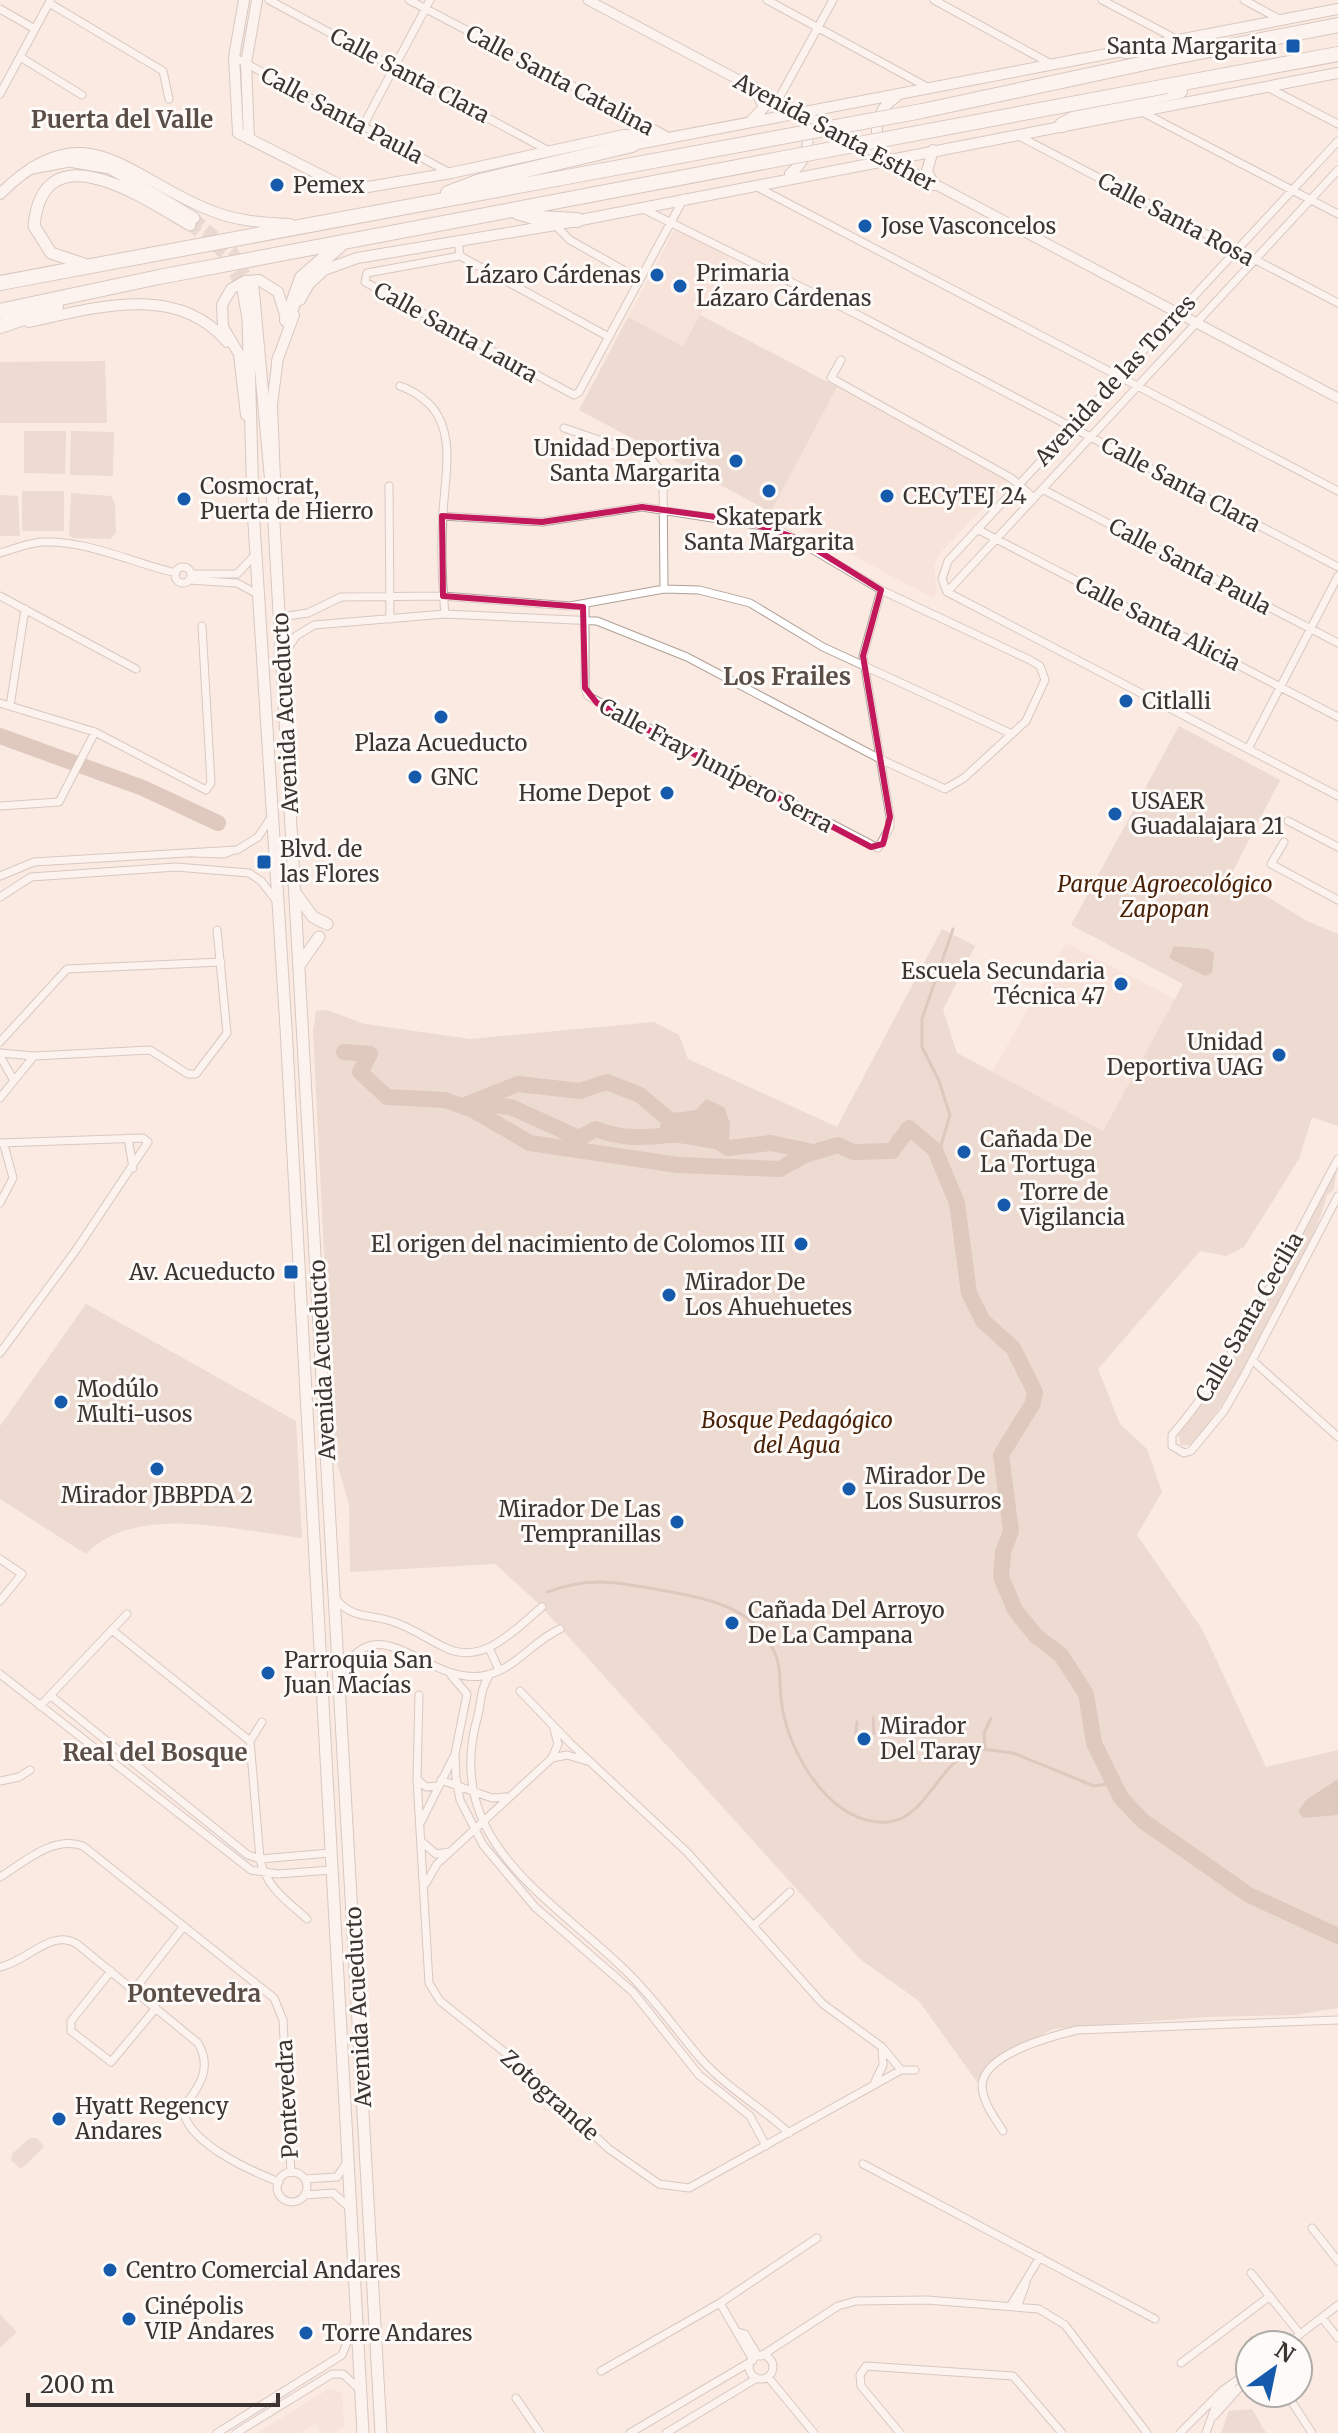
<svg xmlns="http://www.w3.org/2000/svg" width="1338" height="2433" font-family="Merriweather,serif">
  <rect width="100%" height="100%" fill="#faeae1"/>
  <!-- built -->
  <path fill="#f4dcd0" d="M675,229l55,29 -46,88 -56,-29z
    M837,387l172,94 -68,71 -7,15 3,26 -4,5 -162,-86z
    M1066,943l109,56 -72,133 -111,-60z
    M330,2388l12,5 2,34 -10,6h-12l-6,-9 -15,9h-44z"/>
  <!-- green -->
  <path fill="#dec9be" d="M700,315l137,72 -66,125 -192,-102 49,-93 55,29z
    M105,361l2,62h-107v-61z
    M24,431h42l-1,43 -41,-1z
    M71,431l43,1 -1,44 -43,-1z
    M22,491h42v40h-42z
    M71,493l40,3 4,8 1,29 -6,6 -38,-1 -3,-4z
    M0,495l18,1 2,40h-20z
    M1179,726l101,54 -49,95 76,46 31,13v192l-26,-9 -13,42 -55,88 -18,9 -26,-5 -102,118 22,55 27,25 15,43 -25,43 65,94 64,138 72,-17v258l-43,7 -89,2 -153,12 -61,33 -15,20 -58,-81 -59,-42 -322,-356 -43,-39 -145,8 -1,-68 -15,-51 -21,-422 3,-20 11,-1 38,14 105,15 184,-17 25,13 9,24 149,68 105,-198 33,17 -32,64 14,43 146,78 80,-147 -112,-59z
    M1338,1164l-5,27 -6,4c-10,37 -27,68 -45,102 -26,51 -51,99 -87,144l-5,4h-9l-3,-10 44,-59z
    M86,1304l210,117 6,117c-64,-7 -166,-36 -216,16l-86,-55v-73z
    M30,2138h7l7,9 -23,22 -10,-9 2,-7z
    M0,2314l17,18 -17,16z
    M1252,2409l14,24h-45l8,-22z"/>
  <!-- water -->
  <path fill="#bea192" d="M1174,946l34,3 6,4 -2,20 -7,3 -36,-18z
    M706,1099l18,8 6,16 -1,18 -8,9 -61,-10v-15l7,-11 29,-4z
    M1338,1779v36l-35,3 -5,-7 8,-11z"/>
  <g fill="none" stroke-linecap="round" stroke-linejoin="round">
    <!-- stream -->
    <path stroke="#bea192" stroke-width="3" d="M938,1156l12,-41 -11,-34 -17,-34v-28l31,-90
      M547,1592c43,-16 69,-10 113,-2 30,5 75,13 96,36 35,39 18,50 28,90 10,45 50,110 104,106 28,-2 45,-37 62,-55 7,-7 16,-13 24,-19l39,5 81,33 20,-3
      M873,1718l1,16
      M856,1735l1,-13
      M985,1748l-1,-15 7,-15"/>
    <!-- river -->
    <path stroke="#bea192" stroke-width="16" d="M0,736l143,52 75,35
      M344,1052l26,2 -10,18 27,25 58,3 28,10 57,33 148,22 102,4 25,-14 33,-10 15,7 39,-1 17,-23 26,22 22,53 12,90 14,28 30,27 22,44 -2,11 -32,52 10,76 -8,21 -2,25 14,33 21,26 25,19 25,39 8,49 27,55 22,23 106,74 89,41
      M473,1103l38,4 68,31 17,-9c28,12 56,8 86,5
      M463,1106l55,-22 62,7 27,-9 33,13 27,23 16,6
      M708,1135l20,13 43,-5 42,9"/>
    <!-- primary-tunnel -->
    <path stroke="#d4c6be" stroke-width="11" stroke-dasharray="11 5.5" stroke-linecap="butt" d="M194,218l39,34 19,35
      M190,225l34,29 19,36"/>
    <!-- minor casing -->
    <g stroke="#afa098" stroke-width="9">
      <path id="minor" d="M269,0l280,151
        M409,0l257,135
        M767,0l162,88
        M934,0l117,64
        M1102,0l74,39
        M1244,0l37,20
        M49,3l114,68 6,28
        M0,9l35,20
        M20,57l62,38
        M234,57l216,116
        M1269,88l69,36
        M0,94l50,-93
        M778,100l55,-100
        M1142,112l196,102
        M363,126l67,-126
        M1017,135l321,168
        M757,187l581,304
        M643,209l219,108 476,250
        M555,225l15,15 69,39
        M458,240l2,16 -93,17 -2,9 209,113 5,-3 105,-194
        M460,256l149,81
        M841,360l-10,18 180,100 23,20
        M400,386c14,5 31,16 38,30 16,28 6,68 5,98 -2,33 -1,68 2,100
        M564,428l85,29 14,16 1,116
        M389,486l1,133
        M1042,489l296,154
        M977,529l361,188
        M0,553c14,-4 28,-10 42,-11 45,-2 91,21 134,31
        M175 575a8 8 0 1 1 16 0a8 8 0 1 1-16 0Z
        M191,574h46l18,-19
        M189,580l48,3 22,12
        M947,592l-5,-13 6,-18 390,-420
        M947,592l391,-422
        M947,592l391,204
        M0,596l136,73
        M585,605v83l3,8 290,152 12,-21v-10l-27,-161 18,-66
        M280,617l28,-4 33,-16 102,-1 127,10 94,-17 35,1 51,13 73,44 189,87
        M283,656l13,-20 18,-11 131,-11 152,7 90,36 193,102 65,30 19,-11 62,-57 19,-41 -5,-14 -10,-6 -149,-70 -105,-62 -134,-21 -100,15 -100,-6
        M0,703l95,29 111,58 5,-7 -9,-157
        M10,706l15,-97
        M1248,749l90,-173
        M0,806l59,-4 36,-70
        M1288,821l50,26
        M1284,842l-13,22 67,36
        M194,853l30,1 7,-3
        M0,876l34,-14 203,-12 21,-13 12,-18
        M0,897l31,-20 145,-10 73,6 12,8 14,18
        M0,1042l67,-73 154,-7
        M0,1053l34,3 116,-6 38,24h8l31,-41 -10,-103
        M0,1056l13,23
        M0,1098l34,-42
        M128,1138l5,30
        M0,1143l143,-5 5,4 -72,108 -76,103
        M1338,1159c-51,94 -97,195 -166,276v11l12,7 7,-2 33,-40 20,-35 94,-180
        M0,1203l13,-25 -9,-33
        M1252,1360l86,77
        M0,1559l22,15 -22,27
        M336,1599c16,20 33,15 55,22 20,6 36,18 55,27 38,18 69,-19 96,-41
        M112,1630l138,111
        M489,1648l10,22
        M0,1674l251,196 27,4 53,-4
        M490,1674c-11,17 -8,28 -13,45 -34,124 75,179 150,253 28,27 49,58 74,87 26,29 60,48 88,74
        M451,1675l16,19 -12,60 1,23 4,23 23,45 52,62 98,85 66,83 51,41 16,30
        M340,1676c37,-75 84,8 142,0 33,-5 50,-35 78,-47
        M520,1691l50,52 117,109 136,152 59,43 1,18 -8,17
        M419,1695l-2,84 12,204 11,18 67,53 102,95 50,35 30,4 212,-118h14
        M51,1696l197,159 12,4 70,-6
        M40,1706l87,-92
        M262,1722l-12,19 10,118c6,28 27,42 47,60
        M552,1758l6,-14 -4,-15
        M417,1779l9,8 11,-1
        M441,1780l51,18 14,-1
        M0,1781l19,-4 11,-7
        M421,1822l34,-68
        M422,1842l14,12 13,-2
        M0,1877c25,-15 53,-42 83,-31l191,152 9,22 8,153
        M426,1883l11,-19 115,-106 15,-3 20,6
        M753,1926l37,-34
        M0,1967c27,-5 51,-39 77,-23l121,99c15,26 1,44 -15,65 2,34 68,63 96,74
        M111,1971l-40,50v10l40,31 45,-54
        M134,1990l50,-64
        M883,2048l18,22
        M1003,2131c-8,-13 -21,-29 -21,-46 2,-31 70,-49 95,-55l261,-10
        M863,2164l292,155
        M277 2187a15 15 0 1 1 30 0a15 15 0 1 1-30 0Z
        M305,2179l32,-2 10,-15
        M305,2195l28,-2 16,14
        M1312,2228l26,33
        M1251,2273l49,61
        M720,2303l33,57
        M1011,2305l29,-48
        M1018,2305l8,-22
        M1322,2318l16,20
        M738,2332l7,2 13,22
        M1286,2345l52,-40
        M749 2367a12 12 0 1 1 24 0a12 12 0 1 1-24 0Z
        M761,2356l77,-50 18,-5 71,-1 112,9 26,16 82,108
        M1181,2363l89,-67
        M601,2371l119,-68 97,-65
        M768,2377l46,56
        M1286,2393l26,40
        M516,2398l24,35
        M1214,2416l36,-40
        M217,2433l125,-78 12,-30
        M236,2433l96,-59h11l15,14
        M630,2433l122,-72
        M666,2433l91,-55
        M900,2433l-39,-47 -1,-11 6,-9 147,10 49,57
        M1180,2433l43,-43 27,-19
        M1206,2433l11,-31 16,-13"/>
    </g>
    <!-- tertiary casing -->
    <g stroke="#afa098" stroke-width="11">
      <path id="tertiary" d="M588,0l750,398"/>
    </g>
    <!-- secondary casing -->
    <g stroke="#afa098" stroke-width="12">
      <path id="secondary" d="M244,0l-10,57 4,76 112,57 101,-17 173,-38 34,1
        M1163,43l175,-34
        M751,121l13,-14 -10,-20
        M249,139l-3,-76 11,-63
        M632,145l496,-95
        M933,150l-6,21 7,14
        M887,158c-16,-21 -13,-47 10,-62
        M790,174c21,-17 22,-37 10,-61
        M0,194c86,-86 128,-15 212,17 25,10 52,12 78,13
        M300,300l9,-16 15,-14 33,-12 198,-33 783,-152
        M29,322c65,-14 148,-40 198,20
        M277,361l17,-46
        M246,415l-7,-61 -16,-27 -1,-22 9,-16 14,-8 14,-1 19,12 8,26
        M275,480l-3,-75 6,-48"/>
    </g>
    <!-- primary casing -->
    <g stroke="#afa098" stroke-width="13">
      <path id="primary" d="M32,168l37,-7 41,7 84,50
        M84,264l-33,-11 -17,-27c9,-98 112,-27 156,-1
        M253,287l20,219 108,1927
        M243,290l5,28 5,190 33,520 77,1405
        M297,895l16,22 14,7
        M300,964l19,-27"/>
    </g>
    <!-- motorway casing -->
    <g stroke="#afa098" stroke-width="16">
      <path id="motorway" d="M1125,51l56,-3
        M1159,60l179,-35
        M1167,86l171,-32
        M1062,125l22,-12 96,-22
        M448,193l32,-12 152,-36
        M517,212l20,6 40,2
        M0,283l556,-104
        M0,311l159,-34 626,-119
        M287,320l15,-42 38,-33
        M0,326l56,-19"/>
    </g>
    <!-- minor -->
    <use href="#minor" stroke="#fff" stroke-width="7"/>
    <!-- tertiary -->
    <use href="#tertiary" stroke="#fff" stroke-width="9"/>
    <!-- secondary -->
    <use href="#secondary" stroke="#fff" stroke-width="10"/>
    <!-- primary -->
    <use href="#primary" stroke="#fff" stroke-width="11"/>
    <!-- motorway -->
    <use href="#motorway" stroke="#fff" stroke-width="14"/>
    <!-- motorway-bridge casing -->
    <g stroke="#afa098" stroke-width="16" stroke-linecap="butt">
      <path id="motorway-bridge" d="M785,158l382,-72
        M556,179l366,-68 237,-51"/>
    </g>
    <!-- motorway-bridge -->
    <use href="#motorway-bridge" stroke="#fff" stroke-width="14"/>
  </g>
  <!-- marked area -->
  <path d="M0 0H1338V2433H0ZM642,507l103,14 54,18 82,51 -18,66 27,161 -7,27 -12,3 -274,-144 -12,-15 -2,-81 -140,-11 -1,-80 100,6z" fill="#faeae1" fill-opacity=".55" fill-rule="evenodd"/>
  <path fill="none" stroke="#c2185b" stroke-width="6" stroke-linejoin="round" d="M642,507l103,14 54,18 82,51 -18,66 27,161 -7,27 -12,3 -274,-144 -12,-15 -2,-81 -140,-11 -1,-80 100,6z"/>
  <!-- markers -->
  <g fill="#165bab" stroke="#fdfaf8" stroke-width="3">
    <rect x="1285" y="38" width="16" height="16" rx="4"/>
    <circle cx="277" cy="185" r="8"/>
    <circle cx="865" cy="226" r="8"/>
    <circle cx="657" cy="275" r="8"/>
    <circle cx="680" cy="286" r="8"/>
    <circle cx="736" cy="461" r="8"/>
    <circle cx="769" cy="491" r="8"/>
    <circle cx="887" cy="496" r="8"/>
    <circle cx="184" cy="499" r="8"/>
    <circle cx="1126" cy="701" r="8"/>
    <circle cx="441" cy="717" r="8"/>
    <circle cx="415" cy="777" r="8"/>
    <circle cx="667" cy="793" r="8"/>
    <circle cx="1115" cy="814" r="8"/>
    <rect x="256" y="854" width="16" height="16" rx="4"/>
    <circle cx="1121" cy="984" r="8"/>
    <circle cx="1279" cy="1055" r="8"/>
    <circle cx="964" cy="1152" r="8"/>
    <circle cx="1004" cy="1205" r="8"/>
    <circle cx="801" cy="1244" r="8"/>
    <rect x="283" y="1264" width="16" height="16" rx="4"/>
    <circle cx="669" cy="1295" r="8"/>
    <circle cx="61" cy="1402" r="8"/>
    <circle cx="157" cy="1469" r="8"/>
    <circle cx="849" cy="1489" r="8"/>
    <circle cx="677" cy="1522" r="8"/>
    <circle cx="732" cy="1623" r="8"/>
    <circle cx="268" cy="1673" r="8"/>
    <circle cx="864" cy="1739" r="8"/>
    <circle cx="59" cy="2119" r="8"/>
    <circle cx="110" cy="2270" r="8"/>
    <circle cx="129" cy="2319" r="8"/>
    <circle cx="306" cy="2333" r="8"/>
  </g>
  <g text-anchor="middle" stroke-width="6" stroke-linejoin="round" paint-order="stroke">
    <!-- poi labels -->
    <g font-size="22" fill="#3b3431" stroke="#fdfaf8" text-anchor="start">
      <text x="1277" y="54" text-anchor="end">Santa Margarita</text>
      <text x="293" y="193">Pemex</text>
      <text x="881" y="234">Jose Vasconcelos</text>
      <text x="696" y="281">Primaria<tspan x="696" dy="25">Lázaro Cárdenas</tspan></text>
      <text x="641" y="283" text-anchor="end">Lázaro Cárdenas</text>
      <text x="720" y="456" text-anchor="end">Unidad Deportiva<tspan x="720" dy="25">Santa Margarita</tspan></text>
      <text x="200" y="494">Cosmocrat,<tspan x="200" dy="25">Puerta de Hierro</tspan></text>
      <text x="903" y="504">CECyTEJ 24</text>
      <text x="769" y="525" text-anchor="middle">Skatepark<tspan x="769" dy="25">Santa Margarita</tspan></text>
      <text x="1142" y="709">Citlalli</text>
      <text x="441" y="751" text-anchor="middle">Plaza Acueducto</text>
      <text x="431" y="785">GNC</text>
      <text x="651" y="801" text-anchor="end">Home Depot</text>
      <text x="1131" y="809">USAER<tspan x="1131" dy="25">Guadalajara 21</tspan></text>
      <text x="280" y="857">Blvd. de<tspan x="280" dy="25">las Flores</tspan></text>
      <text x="1105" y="979" text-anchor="end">Escuela Secundaria<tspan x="1105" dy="25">Técnica 47</tspan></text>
      <text x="1263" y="1050" text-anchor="end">Unidad<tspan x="1263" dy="25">Deportiva UAG</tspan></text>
      <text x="980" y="1147">Cañada De<tspan x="980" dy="25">La Tortuga</tspan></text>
      <text x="1020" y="1200">Torre de<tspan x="1020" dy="25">Vigilancia</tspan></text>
      <text x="785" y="1252" text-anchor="end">El origen del nacimiento de Colomos III</text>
      <text x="275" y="1280" text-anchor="end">Av. Acueducto</text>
      <text x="685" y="1290">Mirador De<tspan x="685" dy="25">Los Ahuehuetes</tspan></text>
      <text x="77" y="1397">Modúlo<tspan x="77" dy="25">Multi-usos</tspan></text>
      <text x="865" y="1484">Mirador De<tspan x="865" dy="25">Los Susurros</tspan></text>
      <text x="157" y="1503" text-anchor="middle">Mirador JBBPDA 2</text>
      <text x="661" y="1517" text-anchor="end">Mirador De Las<tspan x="661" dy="25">Tempranillas</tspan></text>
      <text x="748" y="1618">Cañada Del Arroyo<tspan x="748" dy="25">De La Campana</tspan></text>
      <text x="284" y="1668">Parroquia San<tspan x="284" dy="25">Juan Macías</tspan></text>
      <text x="880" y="1734">Mirador<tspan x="880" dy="25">Del Taray</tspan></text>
      <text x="75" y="2114">Hyatt Regency<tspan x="75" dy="25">Andares</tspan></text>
      <text x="126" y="2278">Centro Comercial Andares</text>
      <text x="145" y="2314">Cinépolis<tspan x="145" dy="25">VIP Andares</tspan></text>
      <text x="322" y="2341">Torre Andares</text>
    </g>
    <!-- street labels -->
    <g font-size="22" fill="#3b3431" stroke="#fdfaf8">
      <text transform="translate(410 75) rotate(28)" y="8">Calle Santa Clara</text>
      <text transform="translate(560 80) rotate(28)" y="8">Calle Santa Catalina</text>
      <text transform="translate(342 115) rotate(28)" y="8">Calle Santa Paula</text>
      <text transform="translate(835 132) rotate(28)" y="8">Avenida Santa Esther</text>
      <text transform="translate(1176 219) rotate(28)" y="8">Calle Santa Rosa</text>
      <text transform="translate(456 332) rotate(29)" y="8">Calle Santa Laura</text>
      <text transform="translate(1115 380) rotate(-47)" y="8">Avenida de las Torres</text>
      <text transform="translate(1181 484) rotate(28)" y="8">Calle Santa Clara</text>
      <text transform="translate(1190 566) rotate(28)" y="8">Calle Santa Paula</text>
      <text transform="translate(1158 623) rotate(27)" y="8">Calle Santa Alicia</text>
      <text transform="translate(285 713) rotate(-93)" y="8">Avenida Acueducto</text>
      <text transform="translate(716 765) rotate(28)" y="8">Calle Fray Junípero Serra</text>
      <text transform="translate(1249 1317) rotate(-60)" y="8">Calle Santa Cecilia</text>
      <text transform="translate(322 1360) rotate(-93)" y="8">Avenida Acueducto</text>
      <text transform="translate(358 2007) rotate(-93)" y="8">Avenida Acueducto</text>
      <text transform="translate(550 2095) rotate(42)" y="8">Zotogrande</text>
      <text transform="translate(287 2099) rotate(-93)" y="8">Pontevedra</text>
    </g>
    <!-- park labels -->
    <g font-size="22" font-style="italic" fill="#492107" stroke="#fdfaf8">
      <text x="1165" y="892">Parque Agroecológico<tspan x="1165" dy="25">Zapopan</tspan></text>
      <text x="797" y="1428">Bosque Pedagógico<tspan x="797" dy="25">del Agua</tspan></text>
    </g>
    <!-- neighbourhood labels -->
    <g font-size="24" font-weight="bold" fill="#5b4e47" stroke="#fdfaf8">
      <text x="122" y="128">Puerta del Valle</text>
      <text x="787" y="685">Los Frailes</text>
      <text x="155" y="1761">Real del Bosque</text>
      <text x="194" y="2002">Pontevedra</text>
    </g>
  </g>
  <!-- north arrow -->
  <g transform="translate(1274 2369) rotate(33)"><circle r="38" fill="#fdfaf8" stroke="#afaba8" stroke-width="2"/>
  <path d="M0-6L14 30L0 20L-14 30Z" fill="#165bab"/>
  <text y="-12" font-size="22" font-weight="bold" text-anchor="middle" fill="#3b3431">N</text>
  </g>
  <!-- scale -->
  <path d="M28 2393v12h250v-12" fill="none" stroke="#3b3431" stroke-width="4"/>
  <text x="40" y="2393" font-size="24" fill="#3b3431" stroke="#fdfaf8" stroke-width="6" paint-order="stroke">200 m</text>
</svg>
